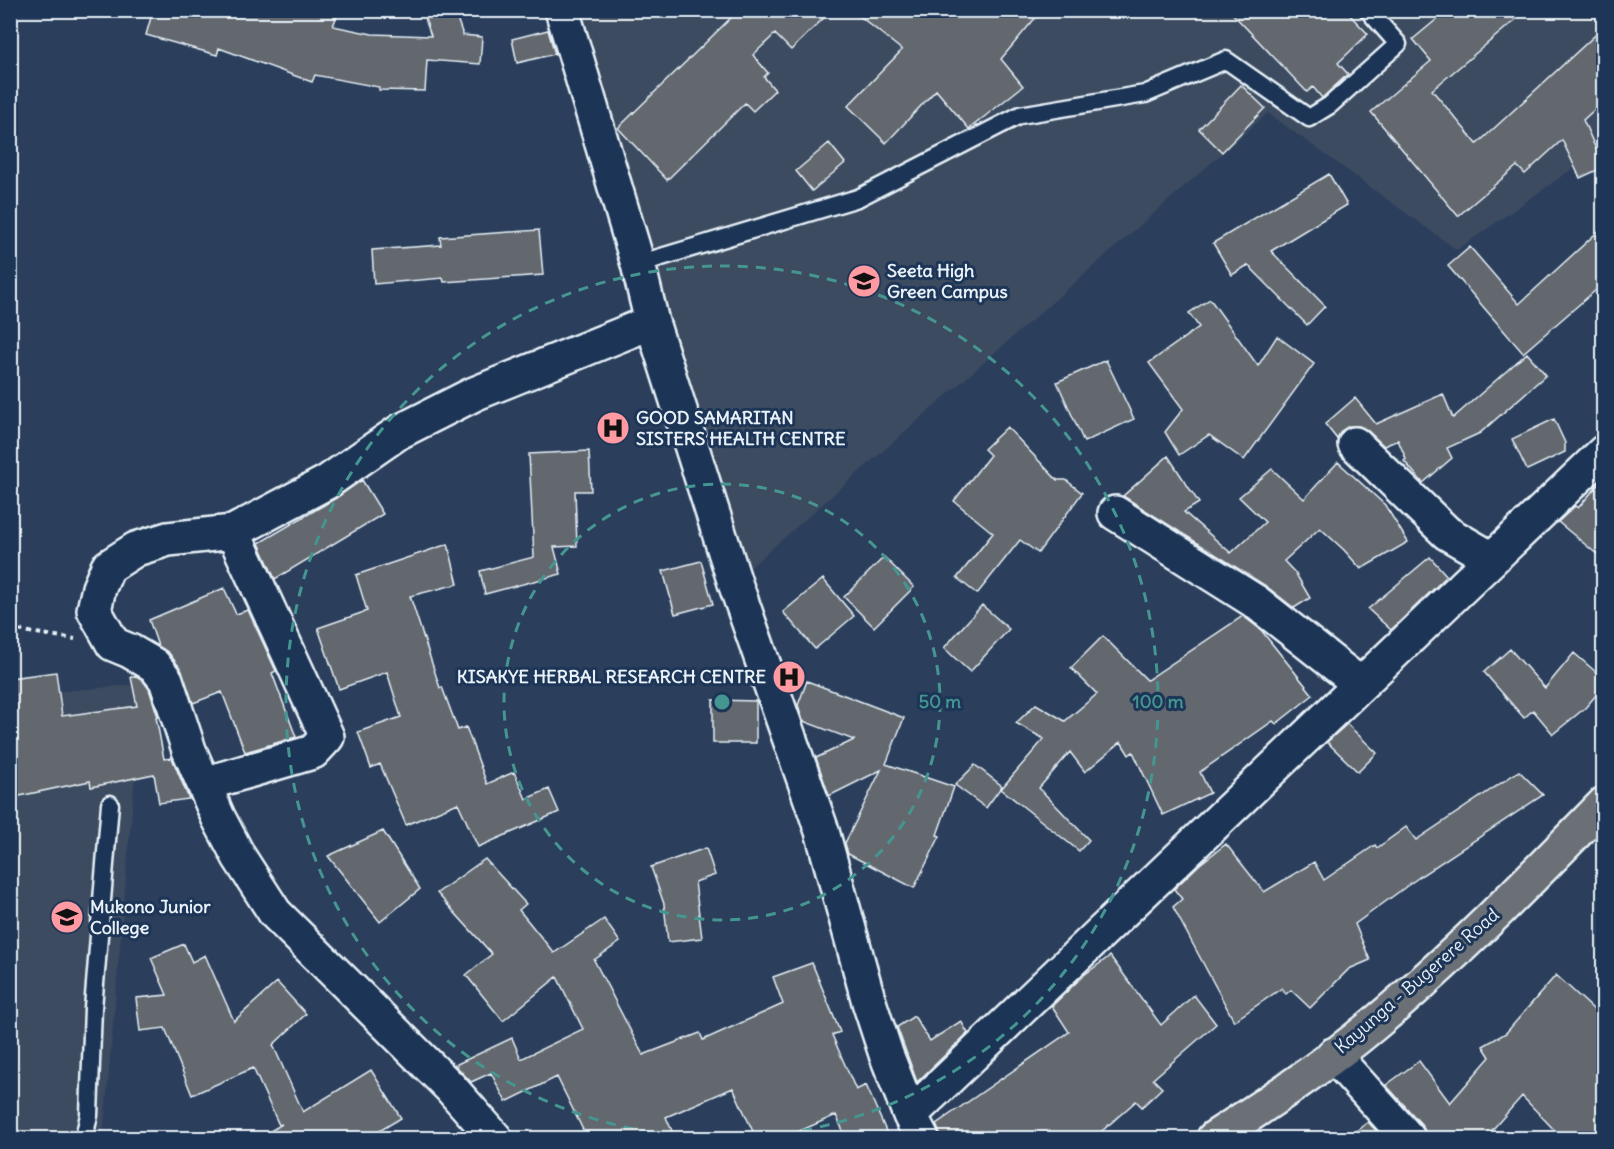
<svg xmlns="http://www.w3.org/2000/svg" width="1614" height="1149" font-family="Delius,sans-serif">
  <rect width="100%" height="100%" fill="#2b3f5c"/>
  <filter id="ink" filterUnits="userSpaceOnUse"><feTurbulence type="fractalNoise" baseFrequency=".0167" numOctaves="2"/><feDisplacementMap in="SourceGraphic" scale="12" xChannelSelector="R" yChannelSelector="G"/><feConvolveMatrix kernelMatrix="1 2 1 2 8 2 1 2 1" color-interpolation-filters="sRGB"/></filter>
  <g filter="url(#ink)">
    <!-- built -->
    <path fill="#3c4b61" d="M575,11h1028v136l-146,103 -189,-137 -524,460z
      M143,684l-40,454h-92v-442z"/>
    <!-- building -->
    <path fill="#62686e" stroke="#e8f1f8" stroke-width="1.5" d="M153,10h186l-6,16 39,8 59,2 -9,-26h32l9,25 19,2 -2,27 -53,-4 -2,31 -46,-1v-3l-64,-12 -3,7 -93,-34 -2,7 -71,-20z
      M739,10h93l-41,40 -16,-16 -22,21 15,18 -4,4 11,13 -22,21 -8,-8 -78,77 -49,-52z
      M852,10h190l-41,49 22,27 -54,43 -33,-39 -50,53 -38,-37 54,-56z
      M1229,10h116l23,24 -30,29 10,11 -26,24 -9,-11 -6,5z
      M1448,10h79l-95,80 45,54 127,-117v74l-21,19 21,47 -24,11 -18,-38 -37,34 -8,-8 -59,50 -87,-104 60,-51 -18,-22z
      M548,30l7,24 -38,9 -5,-24z
      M1241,85l24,23 -43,44 -23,-23z
      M829,143l16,20 -33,28 -16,-20z
      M1329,174l18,31 -76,46 54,55 -18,19 -59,-60 -16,10 -19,-32z
      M1604,226v57l-81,70 -75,-87 22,-19 49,57z
      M539,230l4,45 -99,7 -1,-4 -69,6 -2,-34 69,-5 -1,-8z
      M1210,299l48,67 19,-30 37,28 -70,96 -35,-25 -30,20 -14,-23 18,-23 -34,-46 50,-36 -10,-14z
      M1527,353l19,22 -66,58 -33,15 5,10 -29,25 -19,-22 2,-2 -8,-19 -14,6 -16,-15 -9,-5h-10l-8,5 -4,8 -12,-15 30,-26 21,26 67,-30 10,24z
      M1106,360l28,59 -50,23 -27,-60z
      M1554,419l11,24v9l-38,18 -15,-31z
      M1007,427l50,53h9l16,13 -44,60 -18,-13 -43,54 -20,-16 36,-45 -39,-32 36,-46 -6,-6z
      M589,451l2,40h-16l2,55 -23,1 7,27 -76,20 -5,-23 54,-14 -5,-103z
      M1168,456l31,47 -15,9 47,41 34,-31 -26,-25 33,-28 32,30 34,-37 47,43 23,37 -47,27 -17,-19 -24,-22 -36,33 12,13 14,24 -16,10 -28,-22 -143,-90z
      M1604,478v82l-46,-38 17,-16 3,2z
      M362,480l21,34 -108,65 -16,-36 77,-45z
      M448,544l10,40 -48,12 30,92 2,-1 16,43 8,-3 21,57 27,-12 12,27 23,-10 10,23 -81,35 -20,-44 -52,22 -26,-61 -9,4 -13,-36 43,-15 -14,-45 -48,17 -21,-61 49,-17 -11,-36z
      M884,557l30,30 -40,40 -30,-30z
      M1430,557l17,19 -56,54 -23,-21z
      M701,561l12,43 -38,10 -12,-43z
      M823,579l31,37 -39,33 -32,-37z
      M224,588l12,26 12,-4 28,61 -4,2 24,64 -51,15 -23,-60 -29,11 -12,-34 -12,-16 -11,-7 -9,-26z
      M982,605l27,24 -39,43 -26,-24z
      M1243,616l18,14 52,65 -37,29 -3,-3 -73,51 10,21 -47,22 -30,-63 -4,3 -8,-13 -36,30 -15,-20 -31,36 50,52 -10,11 -78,-62 43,-50 -28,-16 20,-19 29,17 32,-27 -26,-26 32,-32 44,44z
      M1510,649l35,39 29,-35 30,26v7l-19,22 -32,26 -20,-24 -9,8 -40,-46z
      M56,672l6,44 75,-10 -6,-29 5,-1 6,3 7,10 9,28h-2l8,42 8,-1 17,41 -30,4 -5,-29 -63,13 -1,-6 -80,17v-120z
      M807,681l97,37 -18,46 68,23 -17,48 3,1 -26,52 -66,-34 -3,-11 36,-73 -52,26 -13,-38 38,-18 -51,-19 -5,-16z
      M713,700l43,1v42h-43z
      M1347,724l30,29 -19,19 -31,-30z
      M975,765l27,21 -16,22 -31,-23z
      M1519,771l24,24 -121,80 -67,49 15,36 -21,9 -39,39 -19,-18 -5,4 -4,-6 -48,33 -61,-114 9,-8 -8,-10 26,-25 26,-20 38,48 50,-30 10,18 51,-35 2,3 29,-21 10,13z
      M383,831l37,58 -40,33 -52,-66z
      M706,848l9,27 -20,7 7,56 -34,4 -4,-38 -13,-37z
      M485,859l41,45 -7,6 35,43 50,-34 16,23 -26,18 49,95 57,-22 3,7 80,-36 -10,-27 39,-14 28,69 -8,3 24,55 10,-5 23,53h-43l-10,-23 -52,23h-28l-23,-50 -67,29 9,21h-88l-30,-61 -51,25 -15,-29 -20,9 -16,-17 57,-27 9,21 62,-30 -26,-52 -54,44 -37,-46 26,-21 -55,-61z
      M184,944l8,18 13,-7 29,66 43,-39 29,32 -33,31 30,67 68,-42 30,48 -33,20h-109l23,-14 -3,1 -26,-57 -61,27 -27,-67 -25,3 -4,-33 31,-3 -16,-37z
      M1110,956l51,69 33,-30 22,29 -63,55 9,9 -20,19 -6,-6 -42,37h-153l-5,-14 133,-92 -17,-26 32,-31z
      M1556,975l48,44v119h-14l-10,-5 -5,5h-13l-40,-42 -37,42h-59v-4l-4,-9 -36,-40 33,-24 31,42 40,-46 -7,-11 23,-13z
      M914,1016l16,25 31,-20 7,12 -51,49 -20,-55z
      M1368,1122l15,16h-36z"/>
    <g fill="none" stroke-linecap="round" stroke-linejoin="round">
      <!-- lane casing -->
      <g stroke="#e8f1f8" stroke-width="21">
        <path id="lane" d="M638,264l220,-66 162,-83 125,-21 81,-34 83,58 21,-13 68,-61 -30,-34
          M84,1138l5,-23 4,-107 17,-204"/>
      </g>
      <!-- street casing -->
      <g stroke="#e8f1f8" stroke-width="38">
        <path id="street" d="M562,10l76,254 14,58 83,261 87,248 47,171 17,52 24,61 12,23
          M1355,444l92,89 45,26
          M1115,513l141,89 104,82
          M204,784l109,-32 14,-15 -94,-205
          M1333,1055l75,83
          M910,1115l694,-663
          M495,1138l-45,-51 -175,-174 -36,-56 -21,-40 -29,-67 -23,-70 -12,-15 -24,-14 -17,-7 -19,-34 5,-22 9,-21 28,-18 32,-10 65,-7 94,-50 72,-50 75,-38 178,-72"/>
      </g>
      <!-- primary casing -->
      <g stroke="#e8f1f8" stroke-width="38">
        <path id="primary" d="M1214,1138c54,-35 110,-72 159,-113 82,-68 157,-145 231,-221"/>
      </g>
      <!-- path -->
      <path stroke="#e8f1f8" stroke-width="4" stroke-dasharray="4.5 4.5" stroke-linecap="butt" d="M10,629l65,10"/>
      <!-- lane -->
      <use href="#lane" stroke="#1d3557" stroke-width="16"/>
      <!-- street -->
      <use href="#street" stroke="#1d3557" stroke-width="33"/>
      <!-- primary -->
      <use href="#primary" stroke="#6b6f75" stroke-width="33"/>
    </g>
  </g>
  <!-- distance rings -->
  <g fill="none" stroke="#459590" stroke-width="3" stroke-dasharray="10 8">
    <circle cx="722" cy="702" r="218"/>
    <circle cx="722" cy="702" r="436"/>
  </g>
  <!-- icons -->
  <defs>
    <g id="school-disc" transform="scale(1.725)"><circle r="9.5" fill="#ff9aa2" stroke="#1d3557"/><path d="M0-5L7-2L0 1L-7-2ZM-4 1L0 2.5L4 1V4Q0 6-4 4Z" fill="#111"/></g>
    <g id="hospital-disc" transform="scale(1.725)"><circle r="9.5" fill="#ff9aa2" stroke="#1d3557"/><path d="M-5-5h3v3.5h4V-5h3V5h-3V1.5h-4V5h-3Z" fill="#111"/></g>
  </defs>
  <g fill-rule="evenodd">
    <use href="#school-disc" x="864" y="281"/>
    <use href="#hospital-disc" x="613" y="428"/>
    <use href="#hospital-disc" x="789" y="677"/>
    <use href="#school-disc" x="67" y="917"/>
  </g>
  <g text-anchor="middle" stroke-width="6" stroke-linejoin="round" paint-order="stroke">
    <!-- poi labels -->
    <g font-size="18" font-weight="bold" fill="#e8f1f8" stroke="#1d3557" text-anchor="start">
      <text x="887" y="277">Seeta High<tspan x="887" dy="21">Green Campus</tspan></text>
      <text x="636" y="424">GOOD SAMARITAN<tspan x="636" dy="21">SISTERS HEALTH CENTRE</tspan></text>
      <text x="766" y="683" text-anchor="end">KISAKYE HERBAL RESEARCH CENTRE</text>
      <text x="90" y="913">Mukono Junior<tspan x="90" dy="21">College</tspan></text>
    </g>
    <!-- street labels -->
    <g font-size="18" fill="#e8f1f8" stroke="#1d3557">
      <text transform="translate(1417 981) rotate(-41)" y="6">Kayunga - Bugerere Road</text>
    </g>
  </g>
  <circle cx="722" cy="702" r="9" fill="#459590" stroke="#1d3557" stroke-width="3"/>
  <g font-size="18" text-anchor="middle" font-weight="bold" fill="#459590" stroke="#1d3557" stroke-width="6" stroke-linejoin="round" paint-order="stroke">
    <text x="940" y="708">50 m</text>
    <text x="1158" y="708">100 m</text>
  </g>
  <!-- margin -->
  <rect width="1614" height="1149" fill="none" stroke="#1d3557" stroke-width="36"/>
  <rect x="18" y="18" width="1578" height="1113" fill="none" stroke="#e8f1f8" stroke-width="2" filter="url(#ink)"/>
</svg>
